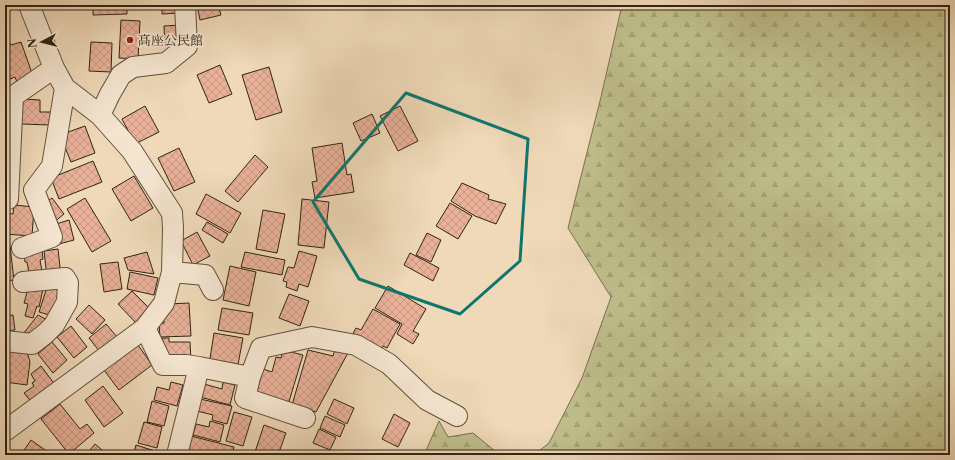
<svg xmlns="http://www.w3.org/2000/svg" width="955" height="460" font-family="'Libre Caslon Text','Noto Serif JP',serif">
  <defs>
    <pattern id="forest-firs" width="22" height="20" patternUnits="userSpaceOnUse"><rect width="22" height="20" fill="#bfbe8b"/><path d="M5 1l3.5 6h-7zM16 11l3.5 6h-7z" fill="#a4a377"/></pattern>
    <pattern id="building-cross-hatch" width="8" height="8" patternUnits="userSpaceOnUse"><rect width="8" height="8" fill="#e9b198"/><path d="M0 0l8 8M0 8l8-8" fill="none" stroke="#c89882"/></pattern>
  </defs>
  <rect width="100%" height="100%" fill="#efd9b8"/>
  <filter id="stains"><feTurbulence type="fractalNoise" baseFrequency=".005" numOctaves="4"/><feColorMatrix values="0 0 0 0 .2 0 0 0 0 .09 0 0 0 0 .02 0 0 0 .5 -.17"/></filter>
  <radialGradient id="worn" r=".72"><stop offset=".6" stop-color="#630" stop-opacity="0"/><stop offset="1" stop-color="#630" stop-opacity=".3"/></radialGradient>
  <!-- forest -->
  <path fill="url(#forest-firs)" stroke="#787150" d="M622,5h328v450h-416l15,-12 33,-65 29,-81 -43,-69 33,-131z
    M439,421l9,16 25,-4 27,22h-76z"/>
  <!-- building -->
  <path fill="url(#building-cross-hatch)" stroke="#302414" d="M93,5h34v9l-34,1z
    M162,5h17l1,8 -18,1z
    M197,5h21l3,10 -21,5z
    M121,20l19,1 -2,38 -19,-1z
    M181,25l1,20 -17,1 -1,-20z
    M9,41l2,4 10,-3 12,34 -16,6 -2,-5 -7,3 -3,-7v-30z
    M91,42l21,1 -1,29 -22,-1z
    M220,65l12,29 -23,9 -12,-28z
    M269,67l13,45 -26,8 -14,-45z
    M22,99l18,1v12h11l-1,13 -29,-1z
    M145,106l14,26 -24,12 -13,-25z
    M400,106l18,35 -20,10 -18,-35z
    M372,114l8,19 -19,8 -8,-18z
    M85,126l10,27 -24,9 -11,-27z
    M342,143l5,32 4,-1 3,18 -39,6 -3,-16 5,-1 -5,-33z
    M179,148l16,34 -21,9 -16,-33z
    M255,155l13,12 -30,35 -13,-11z
    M93,161l9,21 -43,17 -8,-21z
    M134,176l19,32 -22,13 -19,-32z
    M462,183l27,12 -1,4 18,5 -10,20 -21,-8 -24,-15z
    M206,194l35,19 -11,20 -34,-19z
    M52,198l12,16 -10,8 -13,-16z
    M85,198l26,43 -19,11 -25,-43z
    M302,199l27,3 -5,46 -26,-3z
    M450,203l22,13 -14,23 -22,-13z
    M14,205l20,2 -2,29 -27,-2v-21l8,1z
    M263,210l22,4 -8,39 -21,-4z
    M69,220l5,20 -15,4 -6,-19z
    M207,222l21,12 -5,9 -21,-13z
    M197,232l13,24 -17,9 -12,-24z
    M427,233l14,7 -10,22 -15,-7z
    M10,246l4,34 -9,1v-34z
    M58,249l3,27 -14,1 -3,-26z
    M42,250l1,9 -3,1 3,17 -13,2 -3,-17h-2l-1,-10z
    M299,251l18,5 -9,31 -9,-3 -2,7 -11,-4 1,-5 -4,-1 5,-14 6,1z
    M147,252l7,22 -26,-4 -4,-12z
    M245,252l40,8 -3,15 -41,-8z
    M410,253l29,15 -6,13 -29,-16z
    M118,262l4,27 -18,3 -4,-28z
    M230,266l26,6 -7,34 -26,-6z
    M130,272l28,6 -4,17 -27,-6z
    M29,285l14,4 -4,18 -2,-1 -4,12 -8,-2 3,-12 -4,-1z
    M388,286l38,23 -13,22 6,3 -6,10 -16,-10 5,-10 -27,-16z
    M47,287l14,4 -8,25 -14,-4z
    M132,291l19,19 -14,14 -19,-20z
    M289,294l20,7 -9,25 -21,-8z
    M189,303l2,33 -31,1 -1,-13 5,-1 -1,-13 6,-6z
    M89,305l16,15 -13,14 -16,-15z
    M222,308l31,5 -4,22 -31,-5z
    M373,309l27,15 -13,24 -4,-2 -4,9 -29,-16 6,-11 5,2z
    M13,315l2,15 -10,1v-15z
    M38,315l11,6 -19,21 -7,-8z
    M106,324l11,13 -17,15 -11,-14z
    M71,326l16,21 -13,11 -17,-21z
    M214,333l29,5 -6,32 -28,-5z
    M162,338h7v4h21l1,19h-25l-4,-13z
    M52,342l15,18 -14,13 -15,-19z
    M138,345l14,20 -33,25 -15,-20z
    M5,346l21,2 4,14 -3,23 -22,-3z
    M335,349l14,2 -33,61 -24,-7 16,-55 25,6z
    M283,350l20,5 -15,50 -32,-10 7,-26 9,3 4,-15 5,1z
    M41,366l15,20 -24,17 -8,-10 10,-7 -2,-3 3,-2 -4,-7z
    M171,382l12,3 -6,21 -23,-6 3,-13 12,3z
    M223,382l12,3 -5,20 -30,-8 4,-13 18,5z
    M103,386l20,27 -19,14 -19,-27z
    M200,399l32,7 -5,18 -15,-4 1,-5 -16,-4z
    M334,399l20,9 -7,16 -20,-10z
    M152,401l17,5 -5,20 -17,-4z
    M60,404l20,25 7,-5 7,9 -25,21 -28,-35z
    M234,412l18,5 -9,29 -17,-5z
    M394,414l16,9 -12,24 -16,-8z
    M325,416l20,9 -5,12 -20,-9z
    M210,421l14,4 -4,17 -27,-7 3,-11 13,3z
    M144,422l18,5 -5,21 -19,-5z
    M264,425l22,8 -8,22h-24z
    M319,429l17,8 -6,13 -17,-7z
    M187,435l47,12 -2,8h-40l-10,-3z
    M31,440l21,15h-31z
    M95,444l13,11h-22z
    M136,445l19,6 -1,4h-21z"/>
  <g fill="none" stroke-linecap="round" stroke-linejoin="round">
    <!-- minor casing -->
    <g stroke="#60513d" stroke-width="22">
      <path id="minor" d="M5,102l49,-34
        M100,115l10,-21 11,-19 12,-8 33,-4 21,-17 -2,-41
        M8,199l5,-103
        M22,248l30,-11 -18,-47 18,-24 13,-78
        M172,272l33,3 8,15
        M145,328l18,37h23l13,2 -22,88
        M5,341l27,3 13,-10 9,-9 13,-23 1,-19 -3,-5 -42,4
        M199,367l51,10 -5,21 60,20
        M250,377l11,-29 51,-11 44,8 33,19 38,36 30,16
        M5,431l140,-103 19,-25 8,-31 1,-44 -1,-15 -40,-62 -32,-36 -35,-27 -11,-20 -25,-63"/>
    </g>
    <!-- minor -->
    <use href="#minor" stroke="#f5e6d1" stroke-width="20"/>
  </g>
  <!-- marked area -->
  <path fill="none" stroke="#0f766e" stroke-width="3" stroke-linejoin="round" d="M406,93l122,46 -8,122 -60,53 -101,-35 -46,-77z"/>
  <!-- markers -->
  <circle fill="#8f2418" stroke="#f5e6d1" stroke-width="1.5" cx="130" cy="40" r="4"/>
  <g text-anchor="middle" stroke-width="3.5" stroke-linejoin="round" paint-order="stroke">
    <!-- poi labels -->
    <g font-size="13" fill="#302414" stroke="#f5e6d1" text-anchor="start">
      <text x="138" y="45">髙座公民館</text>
    </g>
  </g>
  <!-- margin -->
  <rect width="955" height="460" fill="none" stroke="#efd9b8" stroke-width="20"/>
  <rect x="6" y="6" width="943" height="448" fill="none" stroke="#302414" stroke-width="2"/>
  <rect x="10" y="10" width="935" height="440" fill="none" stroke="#302414"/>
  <!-- north arrow -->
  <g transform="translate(42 42) rotate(263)" stroke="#f5e6d1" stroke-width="3" paint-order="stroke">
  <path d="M0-3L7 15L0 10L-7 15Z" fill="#302414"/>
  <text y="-6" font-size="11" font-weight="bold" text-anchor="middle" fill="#302414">N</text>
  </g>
  <rect width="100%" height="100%" filter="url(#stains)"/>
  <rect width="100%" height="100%" fill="url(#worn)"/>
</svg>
